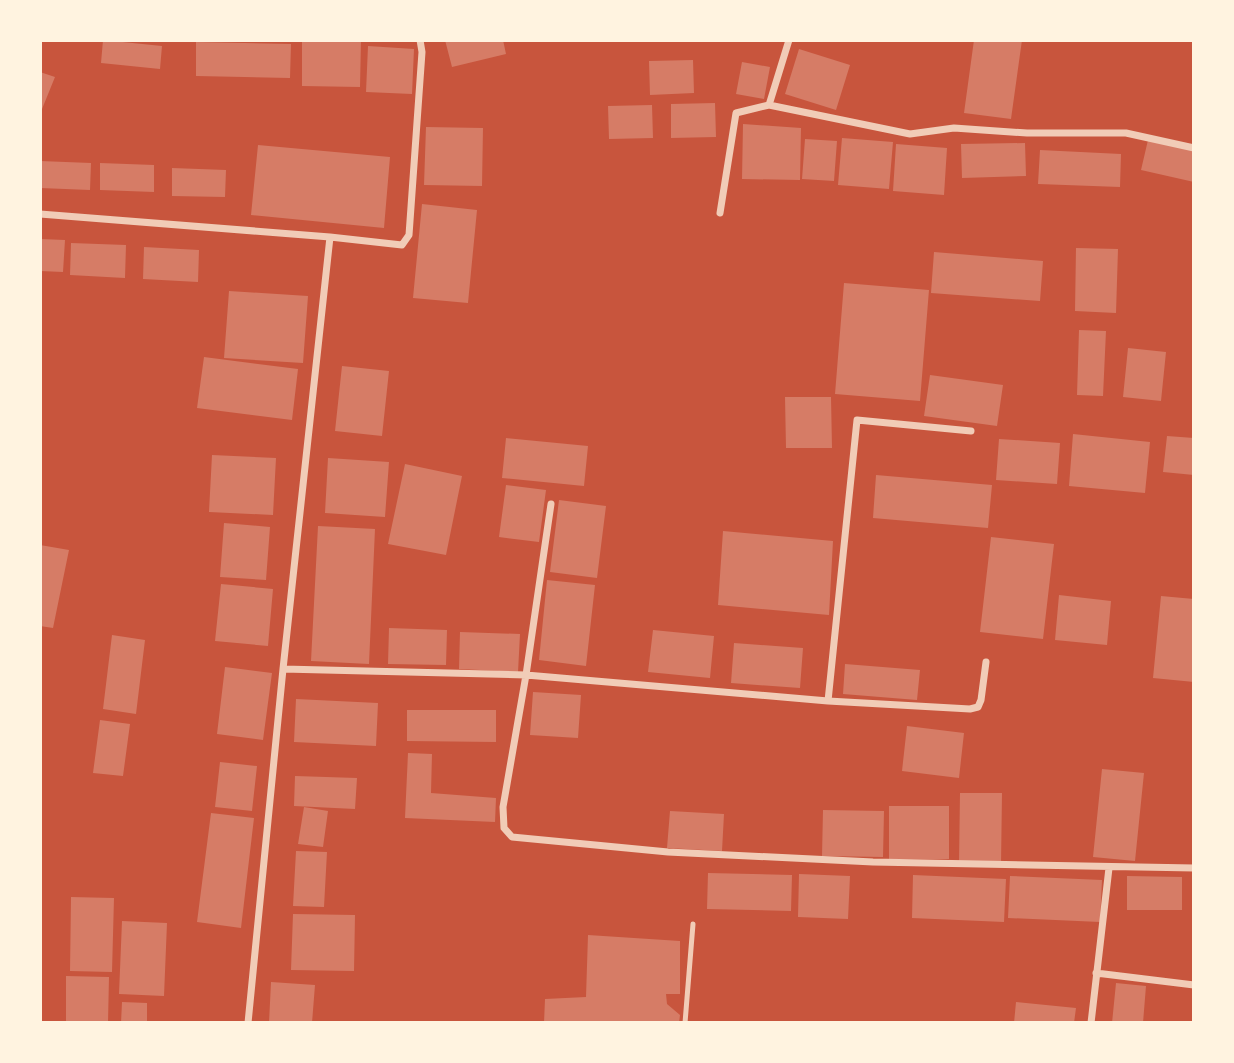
<svg xmlns="http://www.w3.org/2000/svg" width="1234" height="1063" font-family="'Work Sans',sans-serif">
  <rect width="100%" height="100%" fill="#c8553d"/>
  <!-- building -->
  <path fill="#d67c66" d="M103,40l59,6 -2,23 -59,-6z
    M302,40h59l-1,47 -58,-1z
    M445,40h58l3,14 -54,13z
    M974,40h48l-11,79 -47,-6z
    M196,42l95,2 -1,34 -94,-2z
    M368,46l46,3 -2,45 -46,-2z
    M799,49l51,16 -14,45 -51,-16z
    M693,60l1,33 -44,2 -1,-34z
    M742,62l28,5 -6,32 -28,-5z
    M40,72l15,5 -15,37z
    M715,103l1,34 -45,1v-34z
    M652,105l1,33 -44,1 -1,-33z
    M743,124l58,4 -1,52 -58,-1z
    M426,127l57,1 -1,58 -58,-1z
    M842,138l51,4 -4,47 -51,-4z
    M805,139l32,2 -3,40 -32,-2z
    M1148,140l46,11v31l-53,-12z
    M1025,143l1,33 -64,2 -1,-34z
    M896,144l51,4 -3,47 -51,-4z
    M258,145l132,12 -6,71 -133,-13z
    M1040,150l81,4 -1,33 -82,-3z
    M40,161l51,2 -1,27 -50,-2z
    M100,163l54,2v27l-54,-2z
    M172,168l54,2 -1,27 -53,-1z
    M422,204l55,6 -9,93 -55,-5z
    M40,239l25,1 -2,32 -23,-1z
    M71,243l55,2 -1,33 -55,-3z
    M144,247l55,3 -1,32 -55,-3z
    M1076,248l42,1 -2,64 -41,-2z
    M934,252l109,9 -3,40 -109,-8z
    M844,283l85,7 -9,111 -85,-7z
    M229,291l79,5 -5,67 -79,-5z
    M1079,330l27,1 -3,65 -26,-1z
    M1128,348l38,4 -5,49 -38,-4z
    M204,357l94,12 -6,51 -95,-12z
    M342,366l47,5 -7,65 -47,-5z
    M930,375l73,10 -6,41 -73,-10z
    M785,397h46l1,51h-46z
    M1073,434l77,8 -5,51 -76,-7z
    M1167,436l27,2v37l-31,-3z
    M506,438l82,8 -4,40 -82,-8z
    M999,439l61,4 -3,41 -61,-4z
    M212,455l64,3 -3,57 -64,-3z
    M328,458l61,4 -4,55 -60,-4z
    M405,464l57,12 -16,79 -58,-11z
    M876,475l116,10 -4,43 -115,-10z
    M506,485l40,5 -7,52 -40,-5z
    M559,500l47,6 -9,72 -47,-6z
    M224,523l46,4 -4,53 -46,-3z
    M318,526l57,3 -6,135 -58,-3z
    M723,531l110,10 -4,74 -111,-10z
    M991,537l63,7 -11,95 -63,-7z
    M40,545l29,5 -16,78 -13,-2z
    M547,580l48,5 -9,81 -47,-6z
    M221,584l52,5 -5,57 -53,-5z
    M1059,595l52,6 -4,44 -52,-5z
    M1161,596l33,3v83l-41,-4z
    M389,628l58,2 -1,35 -58,-1z
    M653,630l61,6 -4,42 -62,-6z
    M460,632l60,2 -2,38 -59,-3z
    M112,635l33,5 -9,74 -33,-5z
    M734,643l69,5 -3,40 -69,-5z
    M845,664l75,6 -3,30 -74,-6z
    M225,667l47,6 -9,67 -46,-6z
    M533,692l48,3 -3,43 -48,-3z
    M296,699l82,4 -2,43 -82,-4z
    M407,710h89v32l-89,-1z
    M100,720l30,4 -7,52 -30,-3z
    M907,726l57,7 -5,45 -57,-7z
    M408,753l24,1 -1,39 65,5 -1,24 -90,-4z
    M220,762l37,4 -5,45 -37,-4z
    M1102,769l42,4 -9,88 -42,-4z
    M295,776l62,2 -2,31 -61,-3z
    M960,793h42l-1,72 -42,-1z
    M889,806h60v53h-60z
    M304,807l24,4 -5,36 -25,-3z
    M823,810l61,1 -1,46 -61,-1z
    M670,811l54,3 -2,37 -55,-3z
    M211,813l43,5 -13,110 -44,-6z
    M296,851l31,1 -3,55 -31,-1z
    M708,873l84,2 -1,36 -84,-2z
    M799,874l51,2 -2,43 -50,-2z
    M913,875l93,4 -2,43 -92,-4z
    M1010,876l92,4 -2,42 -92,-4z
    M1127,876l55,1v33h-55z
    M71,897l43,1 -2,74 -42,-1z
    M293,914l62,1 -1,56 -63,-1z
    M122,921l45,2 -3,73 -45,-2z
    M588,935l92,6v53h-14l1,10 13,11 -1,8h-135l1,-24 41,-2z
    M66,976l43,1 -1,46h-42z
    M271,982l44,3 -3,38h-43z
    M1116,983l30,3 -3,37h-31z
    M122,1002l25,1v20h-26z
    M1016,1002l60,6 -2,15h-60z"/>
  <g fill="none" stroke-linecap="round" stroke-linejoin="round">
    <!-- service -->
    <path stroke="#f1ccb7" stroke-width="5" d="M685,1023l8,-99"/>
    <!-- minor -->
    <path stroke="#f1ccb7" stroke-width="7" d="M769,105l20,-65
      M720,213l16,-100 33,-8 141,29 44,-6 73,5h99l68,15
      M40,214l290,23 -47,432 -35,354
      M330,237l72,8 7,-10 13,-183 -2,-12
      M551,504l-25,171 302,26 142,8 8,-2 3,-7 5,-38
      M283,669l243,6 -23,132 1,21 8,9 156,15 205,10 321,6
      M828,701l29,-281 114,11
      M1096,973l98,12
      M1091,1023l18,-155"/>
  </g>
  <!-- border -->
  <rect width="1234" height="1063" fill="none" stroke="#fff3e0" stroke-width="84"/>
</svg>
